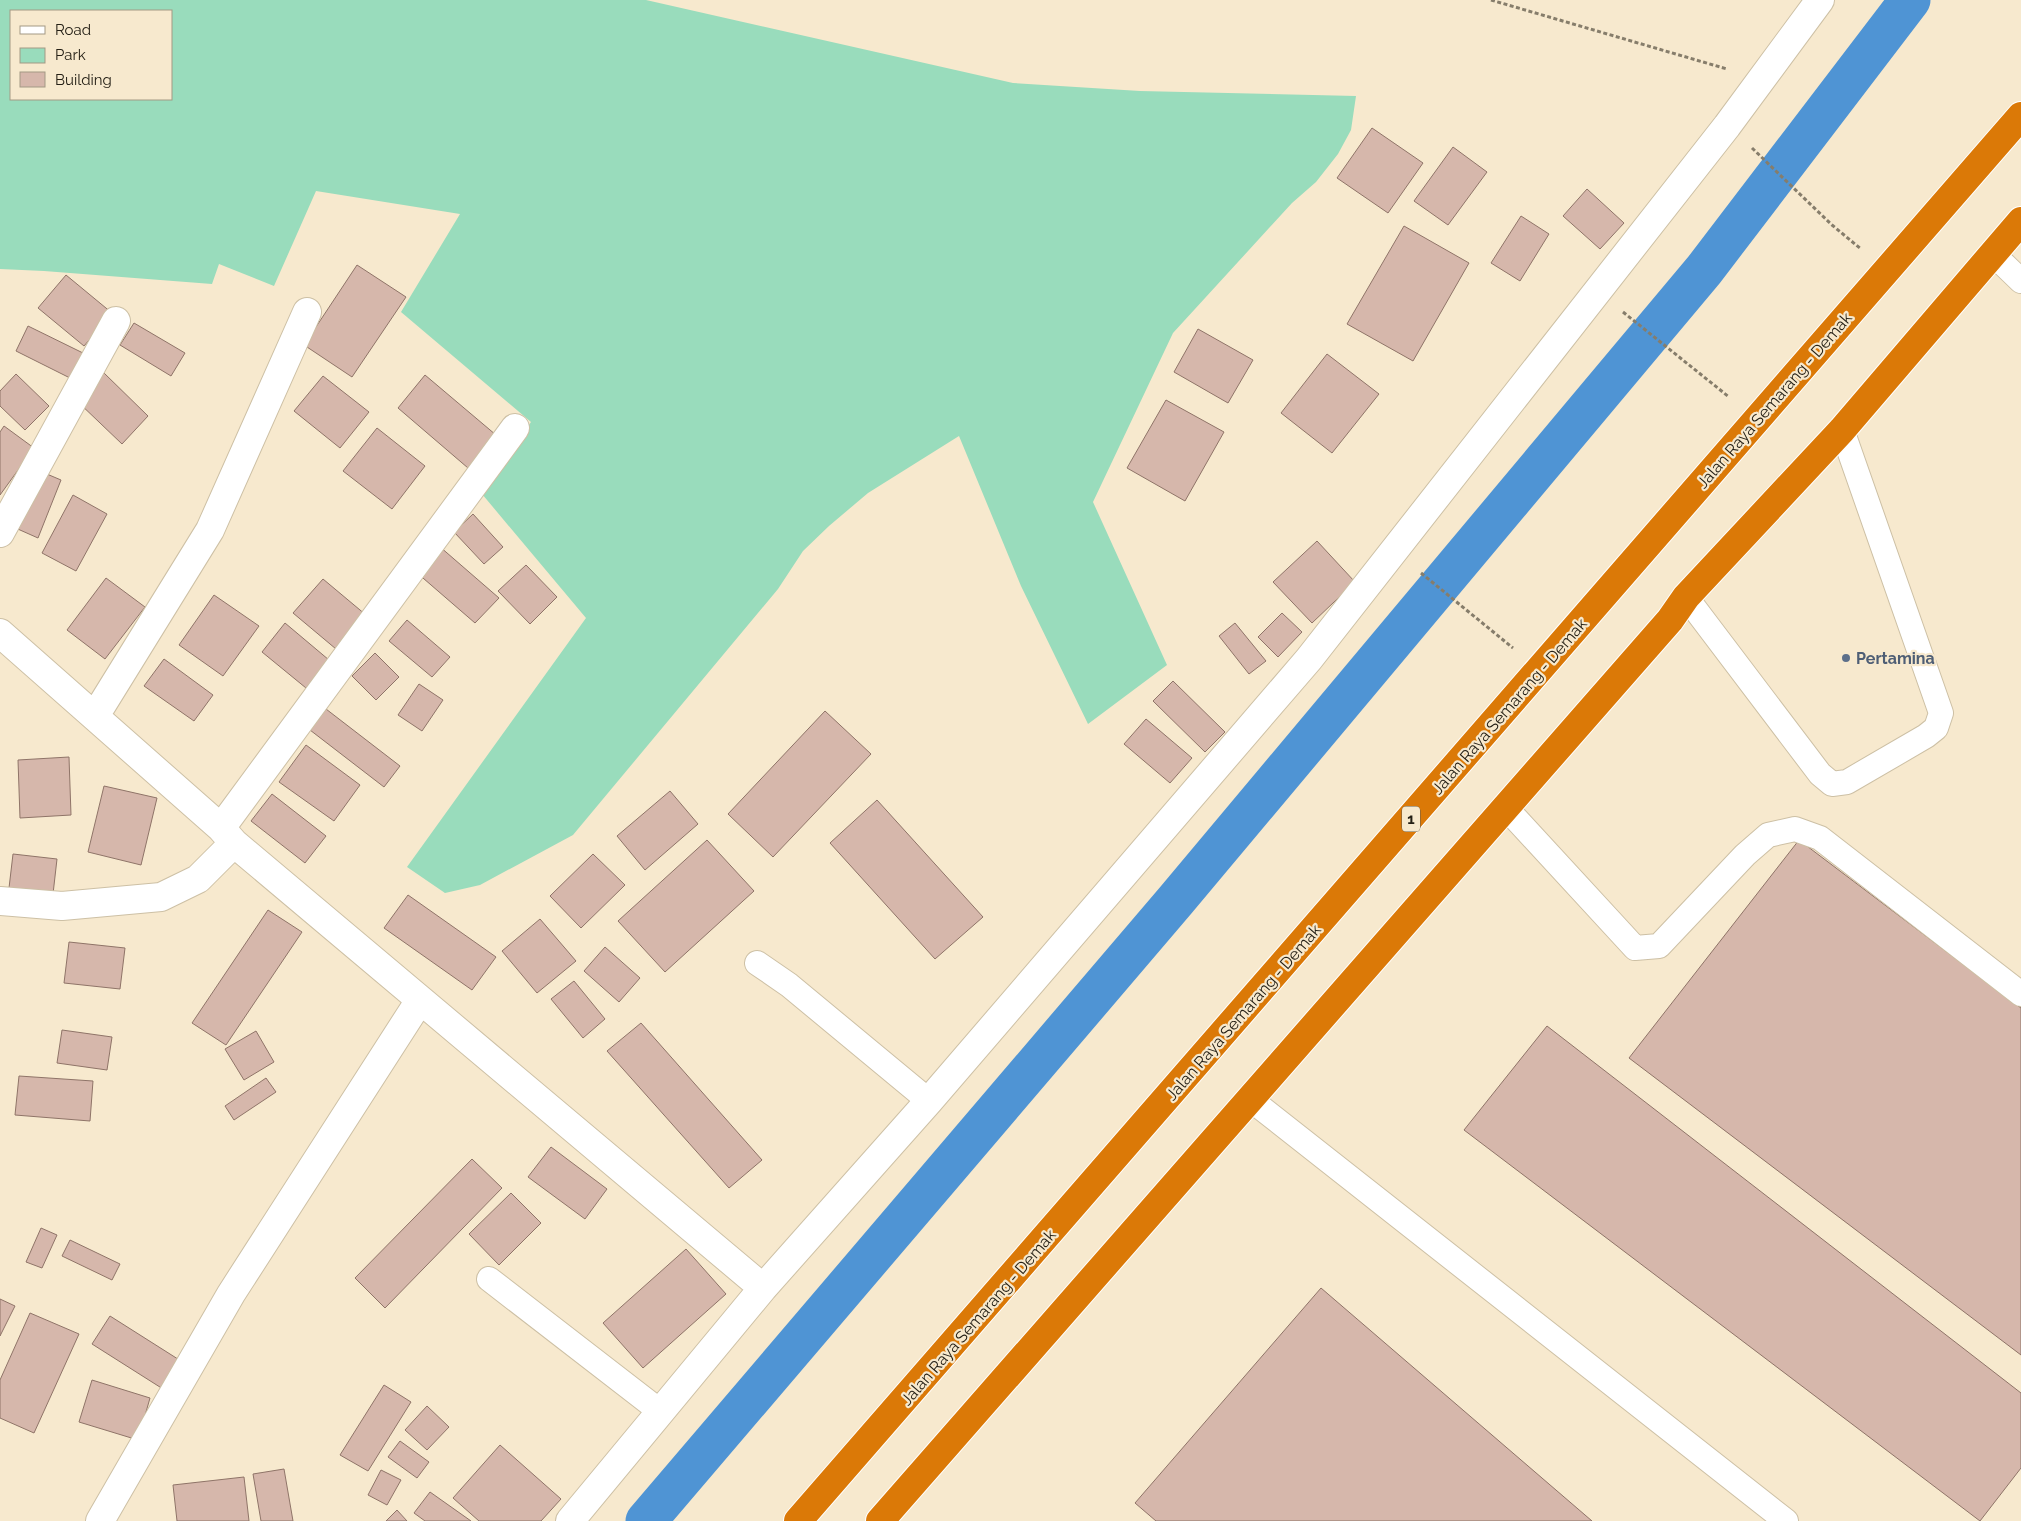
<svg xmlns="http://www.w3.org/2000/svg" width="2021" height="1521" font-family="Raleway,sans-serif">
  <rect width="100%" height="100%" fill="#f7e9ce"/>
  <!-- green -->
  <path fill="#99dcbc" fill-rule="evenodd" d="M0,0h646l367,83 127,8 216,5 -5,34 -13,24 -22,28 -24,21 -119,130 -80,169 74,163 -79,59 -67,-138 -62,-150 -91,57 -39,33 -26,25 -25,38 -205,246 -93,50 -35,8 -38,-26 179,-249 -104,-124 49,-72 -130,-110 59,-98 -144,-23 -42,95 -55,-22 -7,20 -168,-13 -44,-2zM11,11h160v88h-160z"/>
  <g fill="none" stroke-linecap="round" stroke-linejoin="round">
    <!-- canal -->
    <path stroke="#4f94d4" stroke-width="41" d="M646,1521l530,-621 528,-630 206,-270"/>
  </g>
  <!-- building -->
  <path fill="#d6b7ab" stroke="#8f7468" d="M1372,128l51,35 -35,50 -51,-35z
    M1453,147l34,25 -39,53 -34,-24z
    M1587,189l37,34 -24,26 -37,-33z
    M1521,216l28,18 -29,47 -29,-18z
    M1404,226l65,37 -56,98 -66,-37z
    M357,265l49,32 -54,80 -48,-32z
    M66,275l46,38 -28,33 -46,-38z
    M134,323l51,30 -14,23 -51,-31z
    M28,326l55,27 -13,25 -54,-27z
    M1198,329l55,31 -25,43 -54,-31z
    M1327,354l52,40 -47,59 -51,-40z
    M104,373l44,43 -26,28 -45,-43z
    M16,374l33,32 -24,24 -25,-24v-15z
    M425,375l71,60 -28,33 -70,-60z
    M323,376l46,36 -29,36 -46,-37z
    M1166,400l58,32 -39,69 -58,-33z
    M4,426l30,22 -34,47v-63z
    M377,428l48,38 -33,43 -49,-38z
    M35,469l26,11 -23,58 -27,-12z
    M73,495l34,19 -31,57 -34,-18z
    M473,514l30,33 -19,17 -30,-32z
    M1317,541l38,41 -43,41 -39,-41z
    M439,546l60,52 -24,25 -59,-51z
    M526,565l31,32 -27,27 -32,-33z
    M106,578l39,29 -40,52 -38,-29z
    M323,579l43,36 -30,34 -43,-36z
    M214,595l45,31 -36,50 -44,-31z
    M1282,613l20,19 -24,25 -20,-20z
    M407,620l43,37 -18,20 -43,-36z
    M285,623l44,37 -23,28 -44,-36z
    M1235,623l31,38 -17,13 -30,-38z
    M375,653l24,24 -23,23 -24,-24z
    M164,659l49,36 -19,26 -50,-35z
    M1173,681l52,51 -20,20 -52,-51z
    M419,684l24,16 -21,31 -24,-16z
    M326,709l74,57 -16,21 -74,-57z
    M825,711l46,43 -98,103 -45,-43z
    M1146,719l46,39 -22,25 -46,-39z
    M306,745l54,40 -26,36 -55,-39z
    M69,757l2,58 -51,3 -2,-58z
    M104,786l53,12 -16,67 -53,-13z
    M670,791l28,33 -53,46 -28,-34z
    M272,794l54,42 -21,27 -54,-42z
    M877,800l106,117 -48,42 -105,-116z
    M707,840l47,51 -89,81 -47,-51z
    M1799,840l222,168v347l-392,-297z
    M13,854l44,5 -4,35 -44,-6z
    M593,854l32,31 -44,43 -31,-32z
    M408,895l88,62 -24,33 -88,-62z
    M268,910l34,22 -76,113 -34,-22z
    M540,919l36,42 -39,32 -35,-42z
    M69,942l56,6 -5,41 -56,-6z
    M605,947l35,31 -21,24 -35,-31z
    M574,981l31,38 -22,19 -32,-39z
    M641,1023l121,137 -33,28 -122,-137z
    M1547,1026l474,367v75l-41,53 -516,-391z
    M62,1030l50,7 -5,33 -50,-7z
    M256,1031l18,31 -30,18 -19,-31z
    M19,1076l74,5 -3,40 -75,-6z
    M266,1078l10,14 -42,28 -9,-14z
    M551,1147l56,42 -22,30 -57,-42z
    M472,1159l30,29 -117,120 -30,-30z
    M511,1193l30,30 -42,42 -30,-31z
    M41,1228l16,7 -15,33 -16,-6z
    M70,1240l50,24 -8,16 -50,-24z
    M686,1249l40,45 -83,74 -40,-45z
    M1321,1288l271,233h-436l-21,-18z
    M0,1299l15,7 -15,30z
    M30,1313l49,21 -45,99 -34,-15v-38z
    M110,1316l71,45 -18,28 -71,-45z
    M92,1380l58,18 -12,42 -59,-18z
    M384,1385l27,17 -43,69 -28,-16z
    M427,1406l22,21 -22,23 -22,-20z
    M400,1441l29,21 -12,16 -29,-21z
    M500,1445l61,54 -20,22h-62l-26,-23z
    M284,1469l9,52h-32l-8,-47z
    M381,1470l20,10 -14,25 -19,-10z
    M244,1477l5,44h-72l-4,-36z
    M430,1492l41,29h-46l-11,-8z
    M397,1510l10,11h-21z"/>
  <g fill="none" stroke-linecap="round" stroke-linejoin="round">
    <!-- lane casing -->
    <g stroke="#cdc0a5" stroke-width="26">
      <path id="lane" d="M1993,254l28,27
        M1686,597l134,177 12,10 15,-2 79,-46 10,-8 5,-15 -99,-283
        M1506,808l129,140 24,-2 86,-91 23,-20 27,-6 25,9 201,156
        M757,963l32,22 140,116
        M1250,1099l536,422
        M489,1279l172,133"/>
    </g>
    <!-- street casing -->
    <g stroke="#cdc0a5" stroke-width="30">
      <path id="street" d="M0,533l116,-212
        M0,633l221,195 13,15 529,445
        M95,716l115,-186 97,-218
        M221,828l294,-400
        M0,901l62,5 99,-9 37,-18 36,-36
        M100,1521l131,-227 189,-294
        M570,1521l193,-233 166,-187 380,-442 418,-533 93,-126"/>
    </g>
    <!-- highway casing -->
    <g stroke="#fff" stroke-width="30">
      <path id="highway" d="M798,1521l1223,-1405
        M880,1521l790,-901 16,-23 156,-167 179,-209"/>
    </g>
    <!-- path -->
    <path stroke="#867d6b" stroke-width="3" stroke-dasharray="4 2.5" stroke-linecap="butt" d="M1491,0l236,69
      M1752,148l80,77 29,24
      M1623,312l106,85
      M1421,573l92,75"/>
    <!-- lane -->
    <use href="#lane" stroke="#fff" stroke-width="24"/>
    <!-- street -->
    <use href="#street" stroke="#fff" stroke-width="28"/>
    <!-- highway -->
    <use href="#highway" stroke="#db7907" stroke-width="28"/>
  </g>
  <!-- markers -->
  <circle fill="#5c6f8a" stroke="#f7e9ce" stroke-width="2" cx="1846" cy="658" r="5"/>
  <g text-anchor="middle" stroke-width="4.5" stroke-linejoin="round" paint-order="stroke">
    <!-- shield labels -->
    <rect fill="#f7e9ce" stroke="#645c4d" stroke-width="1" x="1402" y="806.5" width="18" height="25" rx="4"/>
    <g font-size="15" font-weight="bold" fill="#252016">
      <text x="1411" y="824">1</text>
    </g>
    <!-- street labels -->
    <g font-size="16" fill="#252016" stroke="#f7e9ce">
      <text transform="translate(1774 400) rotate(-49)" y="6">Jalan Raya Semarang - Demak</text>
      <text transform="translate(1509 706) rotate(-49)" y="6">Jalan Raya Semarang - Demak</text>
      <text transform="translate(1243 1012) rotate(-49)" y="6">Jalan Raya Semarang - Demak</text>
      <text transform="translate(978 1317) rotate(-49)" y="6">Jalan Raya Semarang - Demak</text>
    </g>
    <!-- service labels -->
    <g font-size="16" font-weight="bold" fill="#4e5e75" stroke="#f7e9ce" text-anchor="start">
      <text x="1856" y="664">Pertamina</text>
    </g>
  </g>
  <!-- legend -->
  <rect x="10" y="10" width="162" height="90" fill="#f7e9ce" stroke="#a39984"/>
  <rect x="20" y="26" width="25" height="8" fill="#ffffff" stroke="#a39984"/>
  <text x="55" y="35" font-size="15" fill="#252016">Road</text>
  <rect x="20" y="48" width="25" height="15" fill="#99dcbc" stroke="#a39984"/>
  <text x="55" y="60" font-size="15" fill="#252016">Park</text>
  <rect x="20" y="72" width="25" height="15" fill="#d6b7ab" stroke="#a39984"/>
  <text x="55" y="85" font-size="15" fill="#252016">Building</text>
</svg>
